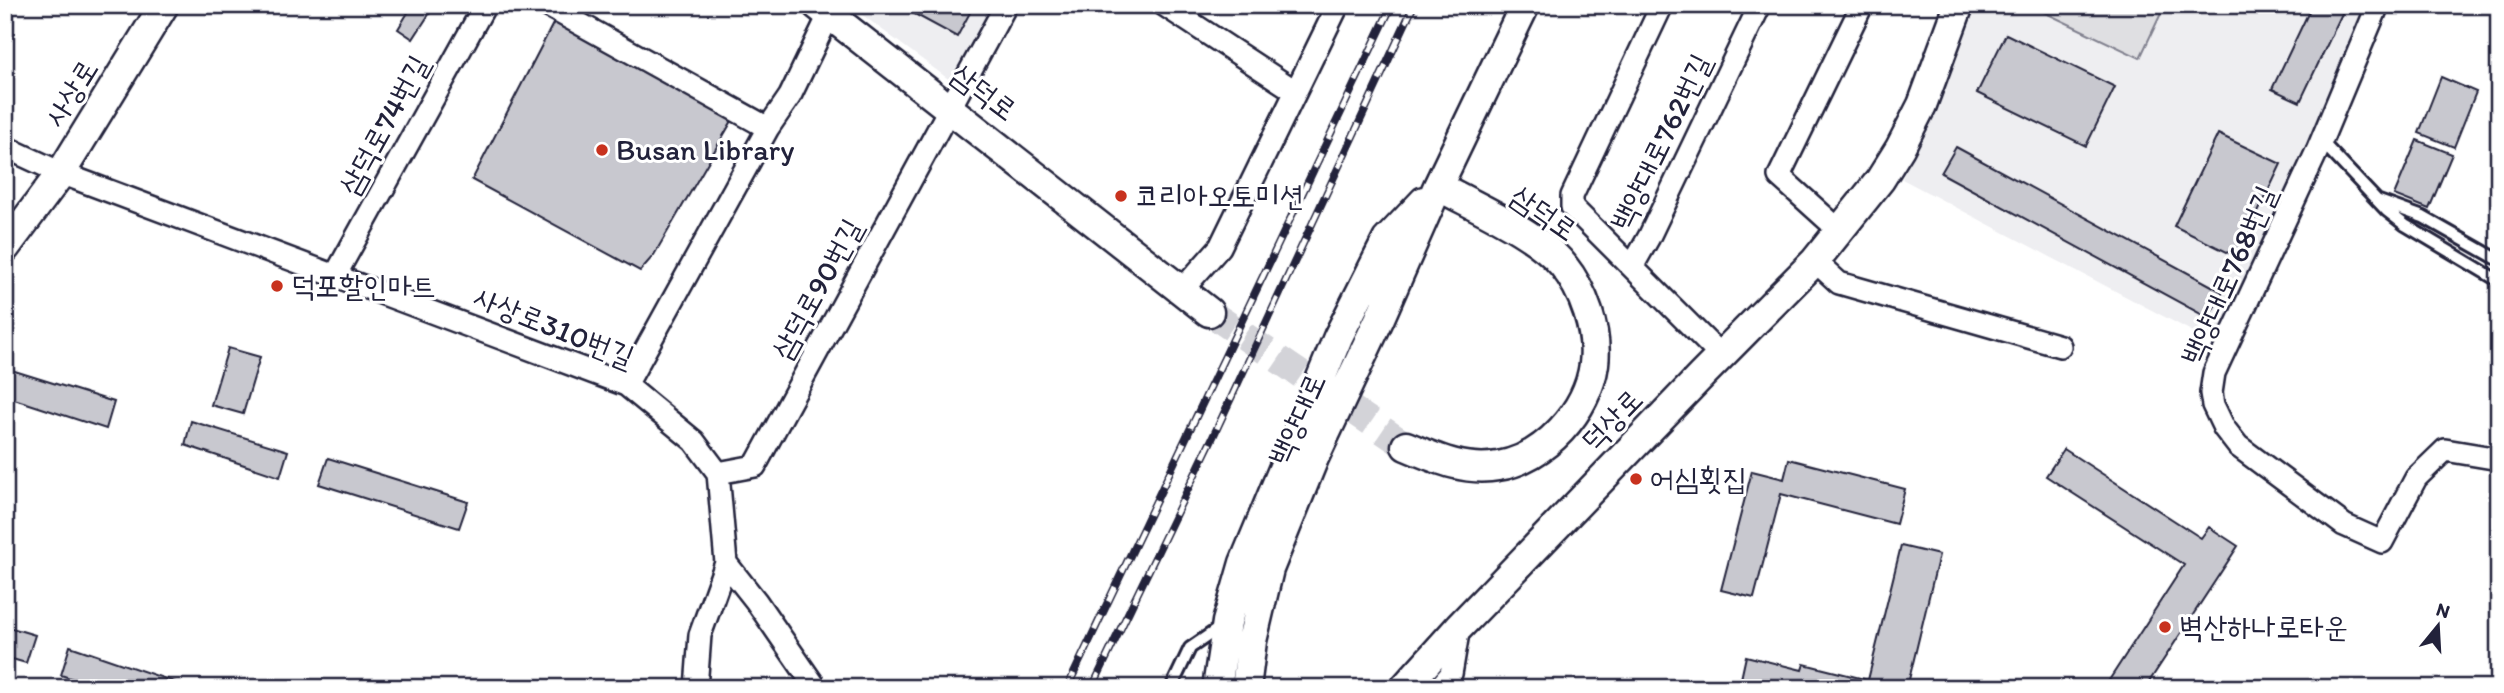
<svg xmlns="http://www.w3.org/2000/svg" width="2504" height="693" font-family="Itim,'Poor Story',sans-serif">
  <rect width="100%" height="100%" fill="#fff"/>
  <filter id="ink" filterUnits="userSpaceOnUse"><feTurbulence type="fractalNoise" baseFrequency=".0143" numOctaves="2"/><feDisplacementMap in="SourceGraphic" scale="14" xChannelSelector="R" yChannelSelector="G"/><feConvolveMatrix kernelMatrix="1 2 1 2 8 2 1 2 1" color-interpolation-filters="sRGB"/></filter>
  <g filter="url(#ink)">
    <!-- built -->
    <path fill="#eeeef1" d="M849,5h144l-42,76z
      M1977,5h392l-142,327 -26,4 -299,-157 43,-91z"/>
    <!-- green -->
    <path fill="#dfdfe2" stroke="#80808e" stroke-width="2" d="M2029,5h136l-25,53z"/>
    <!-- building -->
    <path fill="#c8c8cf" stroke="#22223b" stroke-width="2" d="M411,5h24l-22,34 -15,-10 14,-23z
      M898,5h76l-17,32z
      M2312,5h34l-46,97 -28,-13z
      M556,18l177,101 -79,136 -14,16 -168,-91z
      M2006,34l109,53 -29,59 -109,-53z
      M2441,77l35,15 -22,55 -35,-14z
      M2218,134l63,30 -44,93 -63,-31z
      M2417,140l35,14 -23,55 -35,-14z
      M1956,147l267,145 -15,26 -267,-145z
      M228,348l32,9 -17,57 -32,-9z
      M5,368l109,34 -8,27 -101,-33z
      M191,421l97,30 -8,26 -95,-32z
      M2064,449l137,89 8,-11 29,19 -93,142h-41l80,-123 -138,-89z
      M328,458l140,44 -9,26 -140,-44z
      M1789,459l116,30 -9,35 -115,-30 -27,104 -33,-8 31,-119 32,8z
      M1901,546l38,9 -32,133h-168l7,-32 56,14 2,-6 64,16z
      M5,626l30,9 -9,28 -21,-6z
      M70,646l105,36 -2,6h-74l-38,-13z"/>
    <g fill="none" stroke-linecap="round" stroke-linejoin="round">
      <!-- secondary-tunnel -->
      <path stroke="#d3d3d8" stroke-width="28" stroke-dasharray="28 14" stroke-linecap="butt" d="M1209,312l197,134"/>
      <!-- service casing -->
      <g stroke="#22223b" stroke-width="16">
        <path id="service" d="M2321,141l66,70 18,14 94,56
          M2379,201l44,16 76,43
          M1171,688l19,-40 32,-22"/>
      </g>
      <!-- minor casing -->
      <g stroke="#22223b" stroke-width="26">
        <path id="minor" d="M546,5l222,123
          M1164,5l131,86
          M1662,5l-90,191v11l149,149
          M2378,5l-61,146 -103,222 -3,20 2,12 11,23 14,18 106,79 38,17 34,-64 29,-28 54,9
          M5,147l56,26 565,212 68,56 24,32 8,90 -26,72 -4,53
          M1840,231l-61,-55 83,-171
          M1815,261l24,22 221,63
          M1632,267l17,-30 111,-232
          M336,274l149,-269
          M1181,291l39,-44 118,-242
          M626,385l142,-257 22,-32 39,-81
          M718,473l37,-7 251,-461
          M726,563l30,38 60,87
          M1439,688l12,-14 8,-47"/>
      </g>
      <!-- secondary casing -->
      <g stroke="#22223b" stroke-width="33">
        <path id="secondary" d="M817,5l392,307
          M5,248l56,-75 103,-168
          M1406,446c29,12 59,26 92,20 46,-7 90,-55 96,-102 4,-33 -10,-73 -31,-99 -26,-32 -87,-58 -125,-79
          M1217,688l10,-66 17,-59 94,-226 49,-97 37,-39
          M1246,688l6,-47 17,-72 45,-111 65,-138 59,-134 87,-181
          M1404,688l55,-61 242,-251 114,-115 65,-81 20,-32 22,-43 37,-100"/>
      </g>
      <!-- service -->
      <use href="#service" stroke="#fff" stroke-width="10"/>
      <!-- minor -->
      <use href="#minor" stroke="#fff" stroke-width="21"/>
      <!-- secondary -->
      <use href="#secondary" stroke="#fff" stroke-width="28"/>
      <!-- rail casing -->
      <g stroke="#22223b" stroke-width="8">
        <path id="rail" d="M1067,688l325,-683
          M1092,688l120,-249 202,-434"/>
      </g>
      <!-- rail -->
      <use href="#rail" stroke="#fff" stroke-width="5" stroke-dasharray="16" stroke-linecap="butt"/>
    </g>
  </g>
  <!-- markers -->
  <g fill="#c8321e" stroke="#fff" stroke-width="2.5">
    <circle cx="602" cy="150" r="7"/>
    <circle cx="1121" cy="196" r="7"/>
    <circle cx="277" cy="286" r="7"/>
    <circle cx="1636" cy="479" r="7"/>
    <circle cx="2165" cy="627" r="7"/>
  </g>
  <g text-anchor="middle" stroke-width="6" stroke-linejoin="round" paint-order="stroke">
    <!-- street labels -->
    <g font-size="30" fill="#22223b" stroke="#fff">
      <text transform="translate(984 92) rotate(37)" y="10">삼덕로</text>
      <text transform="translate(71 93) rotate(-58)" y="10">사상로</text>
      <text transform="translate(384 125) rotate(-61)" y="10">삼덕로74번길</text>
      <text transform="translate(1661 142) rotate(-64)" y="10">백양대로762번길</text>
      <text transform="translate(1544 213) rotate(35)" y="10">삼덕로</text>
      <text transform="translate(2229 275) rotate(-66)" y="10">백양대로768번길</text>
      <text transform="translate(817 289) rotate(-61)" y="10">삼덕로90번길</text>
      <text transform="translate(554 327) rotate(22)" y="10">사상로310번길</text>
      <text transform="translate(1297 419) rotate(-66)" y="10">백양대로</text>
      <text transform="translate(1612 420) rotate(-46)" y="10">덕상로</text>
    </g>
    <!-- poi labels -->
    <g font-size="30" fill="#22223b" stroke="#fff" text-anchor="start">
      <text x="616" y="160">Busan Library</text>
      <text x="1135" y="206">코리아오토미션</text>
      <text x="291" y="296">덕포할인마트</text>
      <text x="1650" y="489">어심횟집</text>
      <text x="2179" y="637">벽산하나로타운</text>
    </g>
  </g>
  <!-- margin -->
  <rect width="2504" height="693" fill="none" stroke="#fff" stroke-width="28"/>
  <rect x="14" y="14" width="2476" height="665" fill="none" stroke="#22223b" stroke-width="2.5" filter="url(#ink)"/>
  <!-- north arrow -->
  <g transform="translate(2438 626) rotate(18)" stroke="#ffffff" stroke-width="5" paint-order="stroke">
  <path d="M0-5L12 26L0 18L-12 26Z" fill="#22223b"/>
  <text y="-10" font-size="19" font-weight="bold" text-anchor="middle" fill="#22223b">N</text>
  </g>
</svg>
